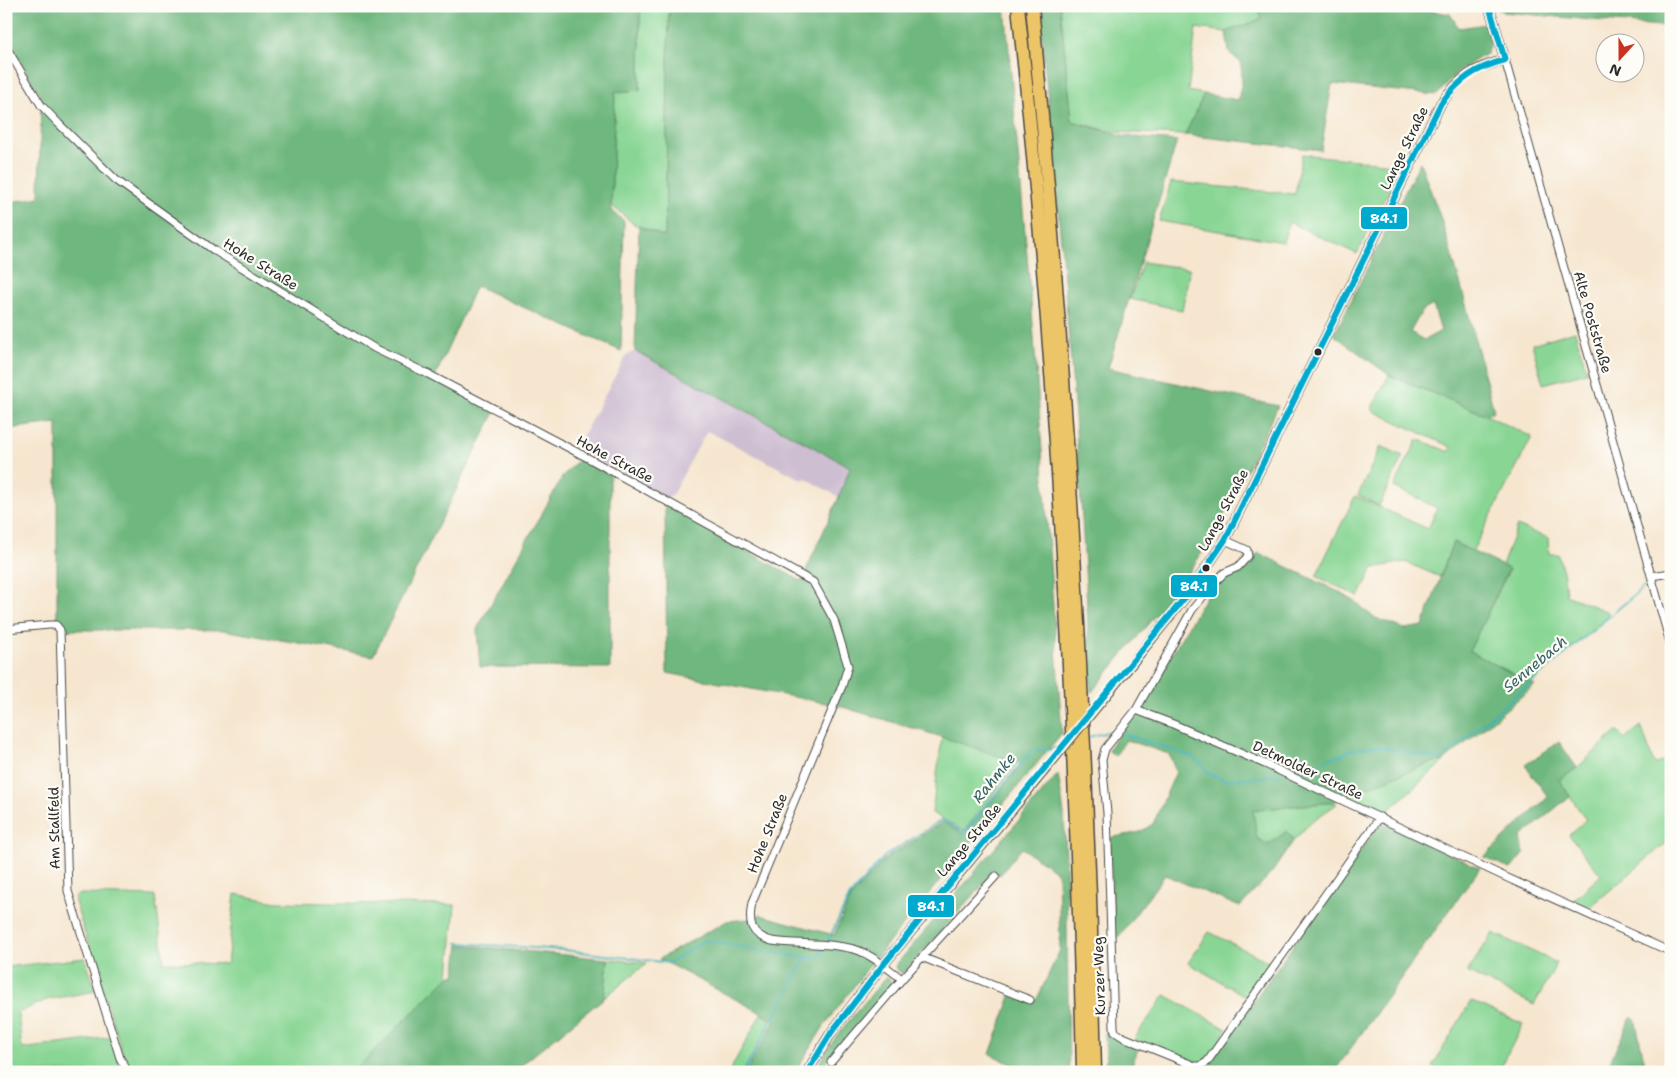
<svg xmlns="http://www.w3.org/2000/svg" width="1677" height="1078" font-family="'Shantell Sans',sans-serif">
  <rect width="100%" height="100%" fill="#fdfcf7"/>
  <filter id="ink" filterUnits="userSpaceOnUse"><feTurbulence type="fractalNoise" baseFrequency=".02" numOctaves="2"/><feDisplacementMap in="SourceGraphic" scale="10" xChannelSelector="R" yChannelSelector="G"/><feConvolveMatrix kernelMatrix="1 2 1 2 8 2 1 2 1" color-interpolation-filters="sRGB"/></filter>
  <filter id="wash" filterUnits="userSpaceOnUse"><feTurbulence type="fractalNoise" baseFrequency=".0096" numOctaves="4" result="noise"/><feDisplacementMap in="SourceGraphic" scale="20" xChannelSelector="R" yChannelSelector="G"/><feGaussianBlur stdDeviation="1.12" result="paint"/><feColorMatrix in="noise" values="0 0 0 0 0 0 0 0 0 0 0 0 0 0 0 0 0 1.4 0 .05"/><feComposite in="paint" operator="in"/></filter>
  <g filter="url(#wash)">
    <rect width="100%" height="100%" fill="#f6e6cf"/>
    <!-- industrial -->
    <path fill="#cebed2" d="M635,351l215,115 -11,31 -34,-19 -2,2 -96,-49 -35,64 -7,3 -72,-40 -16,-12 49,-90z"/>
    <!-- green -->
    <path fill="#89d694" stroke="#5a8060" d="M640,6h29l-4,232 -31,-14 -23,-19 4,-113 25,-2z
      M1060,6h198l4,13 -36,13 -30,-4 -8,63 16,3 -19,41 -72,-3 -41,-11z
      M1302,154l99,11 -44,89 -68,-32 -6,20 -124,-21 12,-39 124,12z
      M1143,262l47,7 -8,41 -52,-11z
      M1575,331l12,41 -44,12 -11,-40z
      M1389,375l97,40 46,22 -60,115 -19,-10 -13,35 -35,-15 -32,6 -14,29 -43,-21 39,-80 73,33 9,-21 -43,-21 24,-48 31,13 2,-5 -80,-37z
      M1381,446l22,10 -24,50 -21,-11z
      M1517,526l31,12 1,16h9l6,21 2,20 42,17 -1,6 -77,65 -61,-32 40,-81 -7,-4z
      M1641,726l12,35 3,3 15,-6v81l-81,68 -18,-6 29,-26 -32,-40 17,-15 -27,-40 18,-12 40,-37 8,8z
      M942,737l76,25 -54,69 -32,-18z
      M1444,761l-61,54 -39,-19 89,-34z
      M1334,802l3,2 -25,17 -18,19 -7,-9 -19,14 -12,-7 -4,-28z
      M82,894l73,2 9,66 63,2 8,-70 41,8 179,3 -6,71 -96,96h-218l-10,-11 -50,-159v-6z
      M1209,932l64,32 -24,34 -61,-35z
      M1493,933l64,30 -23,42 -67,-33z
      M85,958l11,33 -50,9 -28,13 4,36 89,-12 11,35h-116v-105z
      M608,959l39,4 -43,35z
      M1165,995l62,34c-7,11 -18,33 -31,35l-62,-25z
      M1471,1001l52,23 -23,45 3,3h-60l-11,-5z
      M761,1014l11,6 -29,52h-14z"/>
    <!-- forest -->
    <path fill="#6eb77e" stroke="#4c7154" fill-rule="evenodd" d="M6,6h634v84l-25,2 -4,118 13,11 -3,130 -145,-65 -42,93 61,33 -122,244 -150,-26h-160l-6,-7v-200l-51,6v-226l33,-6 2,-100 -35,-60z
      M669,6h336l28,318 29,409 -192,232 -46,61 -29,46h-49l29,-52 -116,-61 68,-38 22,-2 11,-4 74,20 17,-38 35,-39 57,-36 21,12 58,-70 -80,-27 -106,-32 -169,-32 -2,-168 136,76 38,-84 11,-30 -215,-116 4,-125 26,11z
      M1039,6h21l12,115 49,15 56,5 -69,227 170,38 -63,127 -33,50 -91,110c-9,-229 -30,-458 -52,-687z
      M1258,6h144l48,8 9,14 27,-4 4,19 -3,10 -30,19 -20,23 -105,-11 -11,66 -136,-15 19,-41 34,6 4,-18 -1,-19 -12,-11 -3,-20 35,-13z
      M1497,6h174v21l-168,-15 -5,-3z
      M1420,162l21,57 20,67 33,125 -8,4 -97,-40 -55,-40zM1433,305l8,26 -17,9 -14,-8 12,-21z
      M580,458l30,17v193l-130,-1 -3,-38 86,-153z
      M1453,542l56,27 -40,82 66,34 -91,76 -11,1 -92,35 -7,5 -81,8 4,28 11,7 19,-14 7,9 -21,31 -33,36 -75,-32 -51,68 -4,-105 30,-6 13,-8 23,-52 -7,-18 -43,-14 -11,16 -7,-6 36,-49 68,-115 47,-33 80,39 17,10 17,15 32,12 18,-3z
      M1559,742l18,26 -18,12 11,16 -49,41 3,16 -13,16 -27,-12 64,-60 -23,-32z
      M1058,774l6,40 2,43 3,215h-51l-7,-8 -21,-10 23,-63 23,10 24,-51 -2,-77 -36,-25 -22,27 -5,-3 -92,101 -6,-2 -2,-5z
      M1381,822l99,46 -144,201 2,3h-149l2,-4 6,2 11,-5z
      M459,945l149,14 -4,39 -79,64 -9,10h-163l96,-96h6z
      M886,977l4,2 2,5 -66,78 5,5 -5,5h-12l23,-37z
      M1631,1017l4,2 10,45 26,4v4h-66z
      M1105,1032l34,15 -10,25h-23z"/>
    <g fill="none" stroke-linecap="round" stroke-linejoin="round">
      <!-- stream -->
      <path stroke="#42b2b8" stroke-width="2" d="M1664,589l7,22
        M1120,733l73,24 9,7 6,9 16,7 56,-5
        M1089,737l22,-6 4,1
        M1292,774l10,-1 11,-5 15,-9 16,-5 5,-4 27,-4 65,13 203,-172
        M457,943l107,7 106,13 35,-23 66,13 34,4
        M827,943l23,-47 35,-40 57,-36 22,13 68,-83h16l10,-3
        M744,1072l62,-114 13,-1 5,-10"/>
    </g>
  </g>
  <g filter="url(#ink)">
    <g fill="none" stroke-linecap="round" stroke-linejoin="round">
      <!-- street casing -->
      <g stroke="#494744" stroke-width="9">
        <path id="street" d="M6,47l35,58 18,19 57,56 99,71 159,97 54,26 160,84 225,124 21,38 14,46 -6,20 -90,217c-4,20 -2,32 20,38 27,4 58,1 85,9 17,6 31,19 45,29l94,-103
          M1505,60l166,586
          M1225,540l22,10 1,6 -10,11 -14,6 -10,10 -22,27 -56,100 37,14 92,40 236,111 170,77
          M1651,576l20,-3
          M6,629l43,-4h7l4,5 8,261 52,167 8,14
          M1136,710l-31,39 -3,11 5,53 7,214 1,5 8,5 72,29h5l7,-4 173,-245
          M924,958l106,42
          M831,1062l71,-83"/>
      </g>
      <!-- secondary casing -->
      <g stroke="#494744" stroke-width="11">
        <path id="secondary" d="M1111,689l80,-99 34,-50 216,-437c20,-26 31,-35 64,-43l-16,-54
          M807,1072l24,-39 52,-68 160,-193"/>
      </g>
      <!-- highway casing -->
      <g stroke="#494744" stroke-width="15">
        <path id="highway" d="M1018,6c38,354 58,710 65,1066
          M1032,6c34,354 55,710 63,1066"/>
      </g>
      <!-- street -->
      <use href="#street" stroke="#fff" stroke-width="7"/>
      <!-- secondary -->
      <use href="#secondary" stroke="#f8e8c3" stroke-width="9"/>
      <!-- highway -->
      <use href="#highway" stroke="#edc569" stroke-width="12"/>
      <!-- secondary-bridge casing -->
      <g stroke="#494744" stroke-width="11" stroke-linecap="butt">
        <path id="secondary-bridge" d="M1043,772l68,-83"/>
      </g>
      <!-- secondary-bridge -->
      <use href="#secondary-bridge" stroke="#f8e8c3" stroke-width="9"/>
      <!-- bus-1 casing -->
      <g stroke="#fdfcf7" stroke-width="10">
        <path id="bus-1" d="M1489,6l16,54
          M807,1072l24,-39 52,-68 308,-375 34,-50 216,-437c19,-24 34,-35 64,-43"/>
      </g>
      <!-- bus-1 -->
      <use href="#bus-1" stroke="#00a9ce" stroke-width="6"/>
    </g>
  </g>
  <!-- markers -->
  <g fill="#2b2b2b" stroke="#fdfcf7" stroke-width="2">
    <circle cx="1318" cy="352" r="4.5"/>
    <circle cx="1206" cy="568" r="4.5"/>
  </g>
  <g text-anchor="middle" stroke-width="4.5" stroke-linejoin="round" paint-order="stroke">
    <!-- street labels -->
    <g font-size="14" fill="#2b2b2b" stroke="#fdfcf7">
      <text transform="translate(1404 148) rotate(-64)" y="5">Lange Straße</text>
      <text transform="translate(261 264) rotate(32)" y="5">Hohe Straße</text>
      <text transform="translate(1593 322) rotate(74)" y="5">Alte Poststraße</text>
      <text transform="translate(615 459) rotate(28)" y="5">Hohe Straße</text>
      <text transform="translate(1223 510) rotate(-62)" y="5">Lange Straße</text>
      <text transform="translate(1308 770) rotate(25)" y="5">Detmolder Straße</text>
      <text transform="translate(54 828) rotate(-91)" y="5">Am Stallfeld</text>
      <text transform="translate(767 833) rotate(-68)" y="5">Hohe Straße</text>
      <text transform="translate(969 840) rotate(-50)" y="5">Lange Straße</text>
      <text transform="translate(1099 976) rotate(-92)" y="5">Kurzer Weg</text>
    </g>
    <!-- water labels -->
    <g font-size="15" font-style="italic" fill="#346163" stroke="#fdfcf7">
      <text transform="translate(1535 664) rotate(-40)" y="5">Sennebach</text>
      <text transform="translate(994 778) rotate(-51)" y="5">Rahmke</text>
    </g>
  </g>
  <g stroke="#fdfcf7" stroke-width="2">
    <rect x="1360" y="206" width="48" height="24" rx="5" fill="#00a9ce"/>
    <rect x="1170" y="574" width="48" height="24" rx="5" fill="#00a9ce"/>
    <rect x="907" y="894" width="48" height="24" rx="5" fill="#00a9ce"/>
  </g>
  <g font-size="14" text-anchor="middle" font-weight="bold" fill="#fff">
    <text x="1384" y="223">84.1</text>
    <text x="1194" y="591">84.1</text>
    <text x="931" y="911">84.1</text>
  </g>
  <!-- margin -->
  <rect width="1677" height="1078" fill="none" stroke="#fdfcf7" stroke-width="25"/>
  <!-- north arrow -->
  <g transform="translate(1620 58) rotate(201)"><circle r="24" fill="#fdfcf7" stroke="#a9a8a5"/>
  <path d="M0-4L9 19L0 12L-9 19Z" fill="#c8321e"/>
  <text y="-8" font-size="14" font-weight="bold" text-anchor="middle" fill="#2b2b2b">N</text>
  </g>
</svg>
